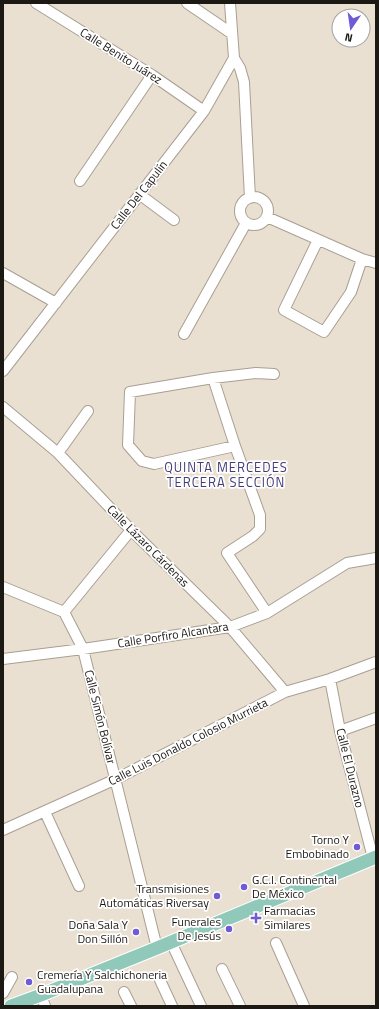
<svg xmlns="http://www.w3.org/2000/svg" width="379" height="1009" font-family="'Titillium Web',sans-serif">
  <rect width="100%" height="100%" fill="#e9e0d2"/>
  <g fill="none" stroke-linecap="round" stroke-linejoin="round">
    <!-- minor casing -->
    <g stroke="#a89f92" stroke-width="12">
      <path id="minor" d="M36,3l116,72 52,36
        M187,3l44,30
        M234,58l6,10 4,14 6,116
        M80,181l72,-106
        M139,194l35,26
        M240 211a14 14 0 1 1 28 0a14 14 0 1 1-28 0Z
        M267,217l95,42 14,4
        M318,240l-34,70 40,22 27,-40 11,-33
        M3,273l53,30
        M184,334l62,-111
        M3,371l201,-260 30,-53 -4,-55
        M213,378l22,68 25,69v14l-7,7 -26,17 40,60
        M3,407l55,46 73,77 99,97 55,65
        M235,446l-81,18 -12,-3 -14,-16 2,-53 83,-14 43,-5 18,1
        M58,453l30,-42
        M3,587l61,25 19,37 74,299
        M64,612l67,-82
        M3,659l80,-10 147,-22 37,-14 80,-50 29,-5
        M330,679l10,52 33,127
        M340,731l36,-13
        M45,812l34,74
        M3,830l113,-51 169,-87 45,-13 46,-17
        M171,942l30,64
        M276,943l28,63
        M222,969l18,37
        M160,980l12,26
        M124,992l7,14
        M3,993l9,-16
        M41,995l4,11"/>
    </g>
    <!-- major casing -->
    <g stroke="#fff" stroke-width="15">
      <path id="major" d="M11,1006l30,-11 116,-47 219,-91"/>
    </g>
    <!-- minor -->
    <use href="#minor" stroke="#fff" stroke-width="10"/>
    <!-- major -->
    <use href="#major" stroke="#90c8ba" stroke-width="13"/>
  </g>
  <!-- markers -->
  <g fill="#6e5bd5" stroke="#fff" stroke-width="1.5">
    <circle cx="357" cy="847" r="4"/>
    <circle cx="244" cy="887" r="4"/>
    <circle cx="217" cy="896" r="4"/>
    <path d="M254 912h4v4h4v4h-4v4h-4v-4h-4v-4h4z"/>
    <circle cx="229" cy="929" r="4"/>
    <circle cx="136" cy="932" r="4"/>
    <circle cx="29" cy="982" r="4"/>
  </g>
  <g text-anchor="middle" stroke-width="3.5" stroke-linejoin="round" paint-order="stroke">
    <!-- street labels -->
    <g font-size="12" fill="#1c1813" stroke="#fff">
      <text transform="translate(121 56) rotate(32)" y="4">Calle Benito Juárez</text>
      <text transform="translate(139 195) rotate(-52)" y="4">Calle Del Capulín</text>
      <text transform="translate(148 546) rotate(45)" y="4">Calle Lázaro Cárdenas</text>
      <text transform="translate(173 635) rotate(-9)" y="4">Calle Porfiro Alcantara</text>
      <text transform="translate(100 717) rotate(76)" y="4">Calle Simón Bolívar</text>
      <text transform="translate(188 742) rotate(-27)" y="4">Calle Luis Donaldo Colosio Murrieta</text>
      <text transform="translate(350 768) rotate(76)" y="4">Calle El Durazno</text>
    </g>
    <!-- poi labels -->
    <g font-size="12" fill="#1c1813" stroke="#fff" text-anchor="end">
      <text x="349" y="844">Torno Y<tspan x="349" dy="14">Embobinado</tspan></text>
      <text x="252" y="884" text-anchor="start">G.C.I. Continental<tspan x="252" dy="14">De México</tspan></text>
      <text x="209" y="893">Transmisiones<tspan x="209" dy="14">Automáticas Riversay</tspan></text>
      <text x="264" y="915" text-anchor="start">Farmacias<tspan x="264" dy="14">Similares</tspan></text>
      <text x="221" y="926">Funerales<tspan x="221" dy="14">De Jesús</tspan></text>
      <text x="128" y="929">Doña Sala Y<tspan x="128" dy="14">Don Sillón</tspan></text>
      <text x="37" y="979" text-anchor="start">Cremería Y Salchichoneria<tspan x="37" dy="14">Guadalupana</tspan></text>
    </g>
    <!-- neighbourhood labels -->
    <g font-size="13" letter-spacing="1" fill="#433c79" stroke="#fff">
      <text x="226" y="472">QUINTA MERCEDES<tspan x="226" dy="15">TERCERA SECCIÓN</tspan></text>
    </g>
  </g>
  <!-- border -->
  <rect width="379" height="1009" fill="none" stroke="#1c1813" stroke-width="8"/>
  <!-- north arrow -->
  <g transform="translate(351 28) rotate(193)"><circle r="19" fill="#ffffff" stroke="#a4a3a1"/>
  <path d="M0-3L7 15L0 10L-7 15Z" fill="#6e5bd5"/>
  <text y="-6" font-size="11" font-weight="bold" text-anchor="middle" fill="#1c1813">N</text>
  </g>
</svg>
